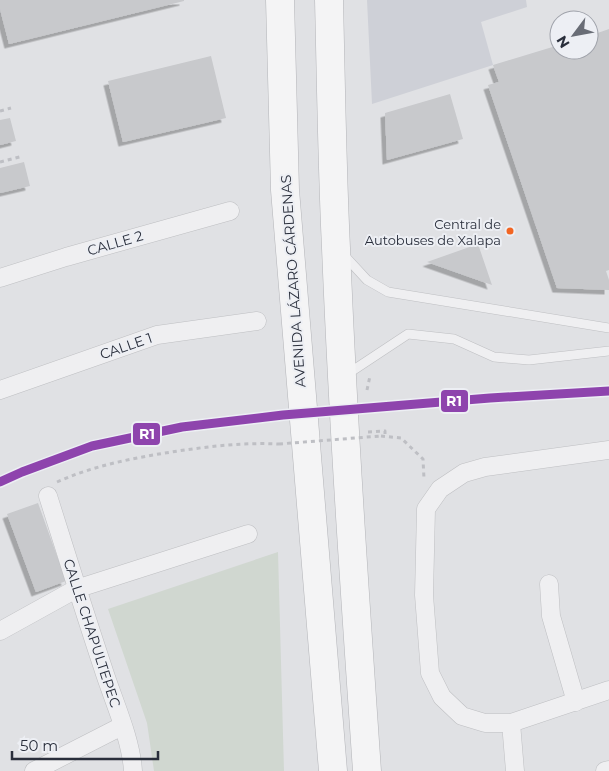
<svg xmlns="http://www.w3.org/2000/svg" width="609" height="771" font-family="Montserrat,sans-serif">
  <defs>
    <filter id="shadow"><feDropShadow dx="-4.5" dy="4.5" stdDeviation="0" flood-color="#0004"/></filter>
  </defs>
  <rect width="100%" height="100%" fill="#e0e1e4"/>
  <!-- built -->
  <path fill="#ced0d7" d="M367,0h159l1,7 -46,15 12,43 -121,39z"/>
  <!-- green -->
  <path fill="#d0d7d0" d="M278,552l6,219h-130l-7,-48 -39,-114z"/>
  <!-- building -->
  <path fill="#c8c9cc" filter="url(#shadow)" d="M0,0h184v1l-175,43 -9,-35z
    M609,29v241l-3,1 3,9v10l-52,-2 -69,-203 11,-3 -6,-17 66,-20v5h30v-14z
    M211,56l15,62 -103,24 -15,-61z
    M450,94l13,45 -76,21 -2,-47z
    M10,118l6,23 -16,4v-25z
    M24,162l6,24 -30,7v-25z
    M478,244l14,41 -65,-23z
    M38,503l28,78 -30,11 -29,-78z"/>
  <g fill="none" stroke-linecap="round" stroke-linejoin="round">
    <!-- lane casing -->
    <g stroke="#bebfc2" stroke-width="10">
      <path id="lane" d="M342,253l25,27 21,12 221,36
        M346,375l62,-41 46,5 40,18 35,3 80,-9"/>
    </g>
    <!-- street casing -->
    <g stroke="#bebfc2" stroke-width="19">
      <path id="street" d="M0,278l66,-21 164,-46
        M0,390l157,-55 100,-14
        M609,450l-124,17 -21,6 -24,16 -14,20 -2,86 6,78 12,24 20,19 23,7h26l98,-33
        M48,496c18,57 36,115 55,172 10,32 28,70 30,103
        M549,584l2,32 25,86
        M0,631l76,-42 172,-55
        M511,723l4,48
        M34,771l88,-45
        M605,771l4,-1"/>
    </g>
    <!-- highway casing -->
    <g stroke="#b3b4b8" stroke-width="29">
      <path id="highway" d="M280,0l5,190 48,581
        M329,0c2,83 3,166 7,248 7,175 19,349 31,523"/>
    </g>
    <!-- path -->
    <path stroke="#bebfc4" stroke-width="3" stroke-dasharray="4 4" stroke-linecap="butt" d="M0,111l11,-3
      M0,162l23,-6
      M367,390l3,-14
      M368,432l17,-1v5
      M381,436l20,2 22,21 1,20
      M57,482c31,-14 63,-21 96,-27 42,-7 84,-13 126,-11"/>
    <!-- lane -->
    <use href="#lane" stroke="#efeff1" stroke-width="9"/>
    <!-- street -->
    <use href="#street" stroke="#efeff1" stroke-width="18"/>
    <!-- highway -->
    <use href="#highway" stroke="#f4f4f5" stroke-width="28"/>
    <!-- path-bridge -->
    <path stroke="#bebfc4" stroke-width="3" stroke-dasharray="4 4" stroke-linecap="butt" d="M279,444l102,-8"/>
    <!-- rail-1 casing -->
    <g stroke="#edeff4" stroke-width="12">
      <path id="rail-1" d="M0,482l22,-10 70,-26 90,-19 101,-12 207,-17 119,-7"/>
    </g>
    <!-- rail-1 -->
    <use href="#rail-1" stroke="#8e44ad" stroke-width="9"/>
  </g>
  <!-- markers -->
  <circle fill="#f26522" stroke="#edeff4" stroke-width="2" cx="510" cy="231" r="4.5"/>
  <g text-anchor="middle" stroke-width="4" stroke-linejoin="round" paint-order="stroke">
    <!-- bus labels -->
    <g font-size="13" fill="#292e3b" stroke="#edeff4" text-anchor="end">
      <text x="501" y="229">Central de<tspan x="501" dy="16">Autobuses de Xalapa</tspan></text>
    </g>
    <!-- street labels -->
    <g font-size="14" fill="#292e3b" stroke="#edeff4">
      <text transform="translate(115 243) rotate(-16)" y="5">CALLE 2</text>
      <text transform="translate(293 281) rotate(-94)" y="5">AVENIDA LÁZARO CÁRDENAS</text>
      <text transform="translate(126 346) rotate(-19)" y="5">CALLE 1</text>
      <text transform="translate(92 633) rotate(72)" y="5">CALLE CHAPULTEPEC</text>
    </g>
  </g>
  <g stroke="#edeff4" stroke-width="2">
    <rect x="440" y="389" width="29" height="24" rx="5" fill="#8e44ad"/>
    <rect x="132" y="422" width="29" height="24" rx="5" fill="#8e44ad"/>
  </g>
  <g font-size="14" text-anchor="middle" font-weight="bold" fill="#fff">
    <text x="454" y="406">R1</text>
    <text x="147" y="439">R1</text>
  </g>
  <!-- north arrow -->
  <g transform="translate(574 35) rotate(238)"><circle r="24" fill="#edeff4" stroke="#9fa2aa"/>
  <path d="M0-4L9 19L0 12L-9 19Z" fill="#696d76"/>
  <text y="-8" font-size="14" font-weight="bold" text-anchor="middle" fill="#292e3b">N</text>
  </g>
  <!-- scale -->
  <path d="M12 751v8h146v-8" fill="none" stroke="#292e3b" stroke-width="2.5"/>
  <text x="20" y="751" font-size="15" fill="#292e3b" stroke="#edeff4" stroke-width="4" paint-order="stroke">50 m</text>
</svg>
